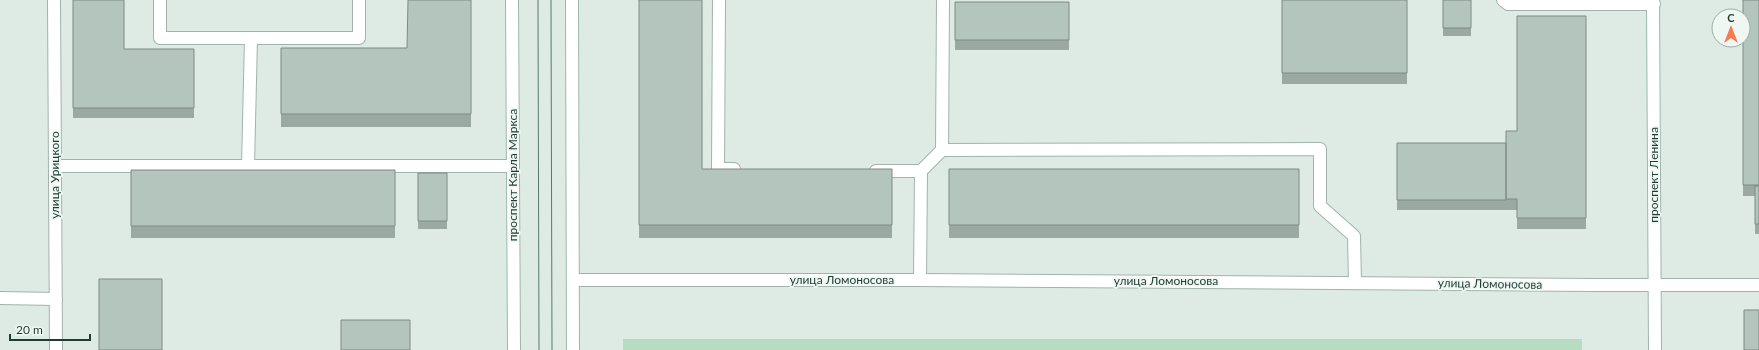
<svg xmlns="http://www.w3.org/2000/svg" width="1759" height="350" font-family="Lato,sans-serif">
  <rect width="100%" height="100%" fill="#deebe5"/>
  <!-- green -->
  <path fill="#b6ddc1" d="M623,339h959v11h-959z"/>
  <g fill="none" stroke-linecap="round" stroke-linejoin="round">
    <!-- service casing -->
    <g stroke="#a1b3ac" stroke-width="14">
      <path id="service" d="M160,0v38h199v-38
        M719,0l-1,169h16
        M1503,0l5,4h146
        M942,150l378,-1v57l34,30 1,47
        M55,166h458
        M248,166l3,-128
        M876,171h45
        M920,280l1,-109 21,-21 1,-150
        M0,298l56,1"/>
    </g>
    <!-- minor casing -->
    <g stroke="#a1b3ac" stroke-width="14">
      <path id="minor" d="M54,0l2,350
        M573,280h347l676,5h163"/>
    </g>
    <!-- secondary casing -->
    <g stroke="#9db7ae" stroke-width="14">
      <path id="secondary" d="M512,0l2,350
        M572,0l1,350
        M1653,0l2,350"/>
    </g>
    <!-- service -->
    <use href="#service" stroke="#fff" stroke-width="12"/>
    <!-- minor -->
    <use href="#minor" stroke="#fff" stroke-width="12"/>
    <!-- secondary -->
    <use href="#secondary" stroke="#fff" stroke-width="12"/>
    <!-- tram -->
    <path stroke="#59776f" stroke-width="1" d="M538,0l1,350
      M551,0l1,350"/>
  </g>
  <!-- wall -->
  <path fill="#9ba9a3" d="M73,0l51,49h70v69h-121z
    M471,0v127h-190v-79h126z
    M639,0l63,169h190v69h-253z
    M1282,0h125v84h-125z
    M1443,0h28v36h-28z
    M1743,0h16v234h-4v-38h-12z
    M955,2h114v48h-114z
    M1586,16v213h-69v-19h-120v-67h109l11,-12z
    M949,169h350v69h-350z
    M131,170h264v68h-264z
    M418,173h29v56h-29z"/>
  <!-- building -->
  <path fill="#b4c5be" stroke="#7e8a85" d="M73,0h51v49h70v59h-121z
    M408,0h63v114h-190v-66h126z
    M639,0h63v169h190v56h-253z
    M1282,0h125v73h-125z
    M1443,0h28v28h-28z
    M1743,0h16v185h-16z
    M955,2h114v38h-114z
    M1517,16h69v202h-69v-19h-11v-68h11z
    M1397,143h109v57h-109z
    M949,169h350v56h-350z
    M131,170h264v56h-264z
    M418,173h29v48h-29z
    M1755,186h4v38h-4z
    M99,279h63v71h-63z
    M1744,310h15v40h-15z
    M341,320h69v30h-69z"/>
  <g text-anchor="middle" stroke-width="3.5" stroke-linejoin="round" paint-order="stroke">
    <!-- street labels -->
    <g font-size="12" fill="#1f3b34" stroke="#eff7f3">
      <text transform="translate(55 175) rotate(-90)" y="4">улица Урицкого</text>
      <text transform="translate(513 175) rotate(-90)" y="4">проспект Карла Маркса</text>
      <text transform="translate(1654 175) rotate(-90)" y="4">проспект Ленина</text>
      <text x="842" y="284">улица Ломоносова</text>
      <text x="1166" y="285">улица Ломоносова</text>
      <text transform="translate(1490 284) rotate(1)" y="4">улица Ломоносова</text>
    </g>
  </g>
  <!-- north arrow -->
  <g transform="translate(1731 28)"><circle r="19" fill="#eff7f3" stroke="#9caca7"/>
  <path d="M0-3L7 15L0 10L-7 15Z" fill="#f77b51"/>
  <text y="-6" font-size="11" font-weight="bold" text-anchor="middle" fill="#1f3b34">С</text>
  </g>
  <!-- scale -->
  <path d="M10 334v6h80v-6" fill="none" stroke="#1f3b34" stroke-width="2"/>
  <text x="16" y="334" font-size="12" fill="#1f3b34" stroke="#eff7f3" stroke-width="3" paint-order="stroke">20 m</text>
</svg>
